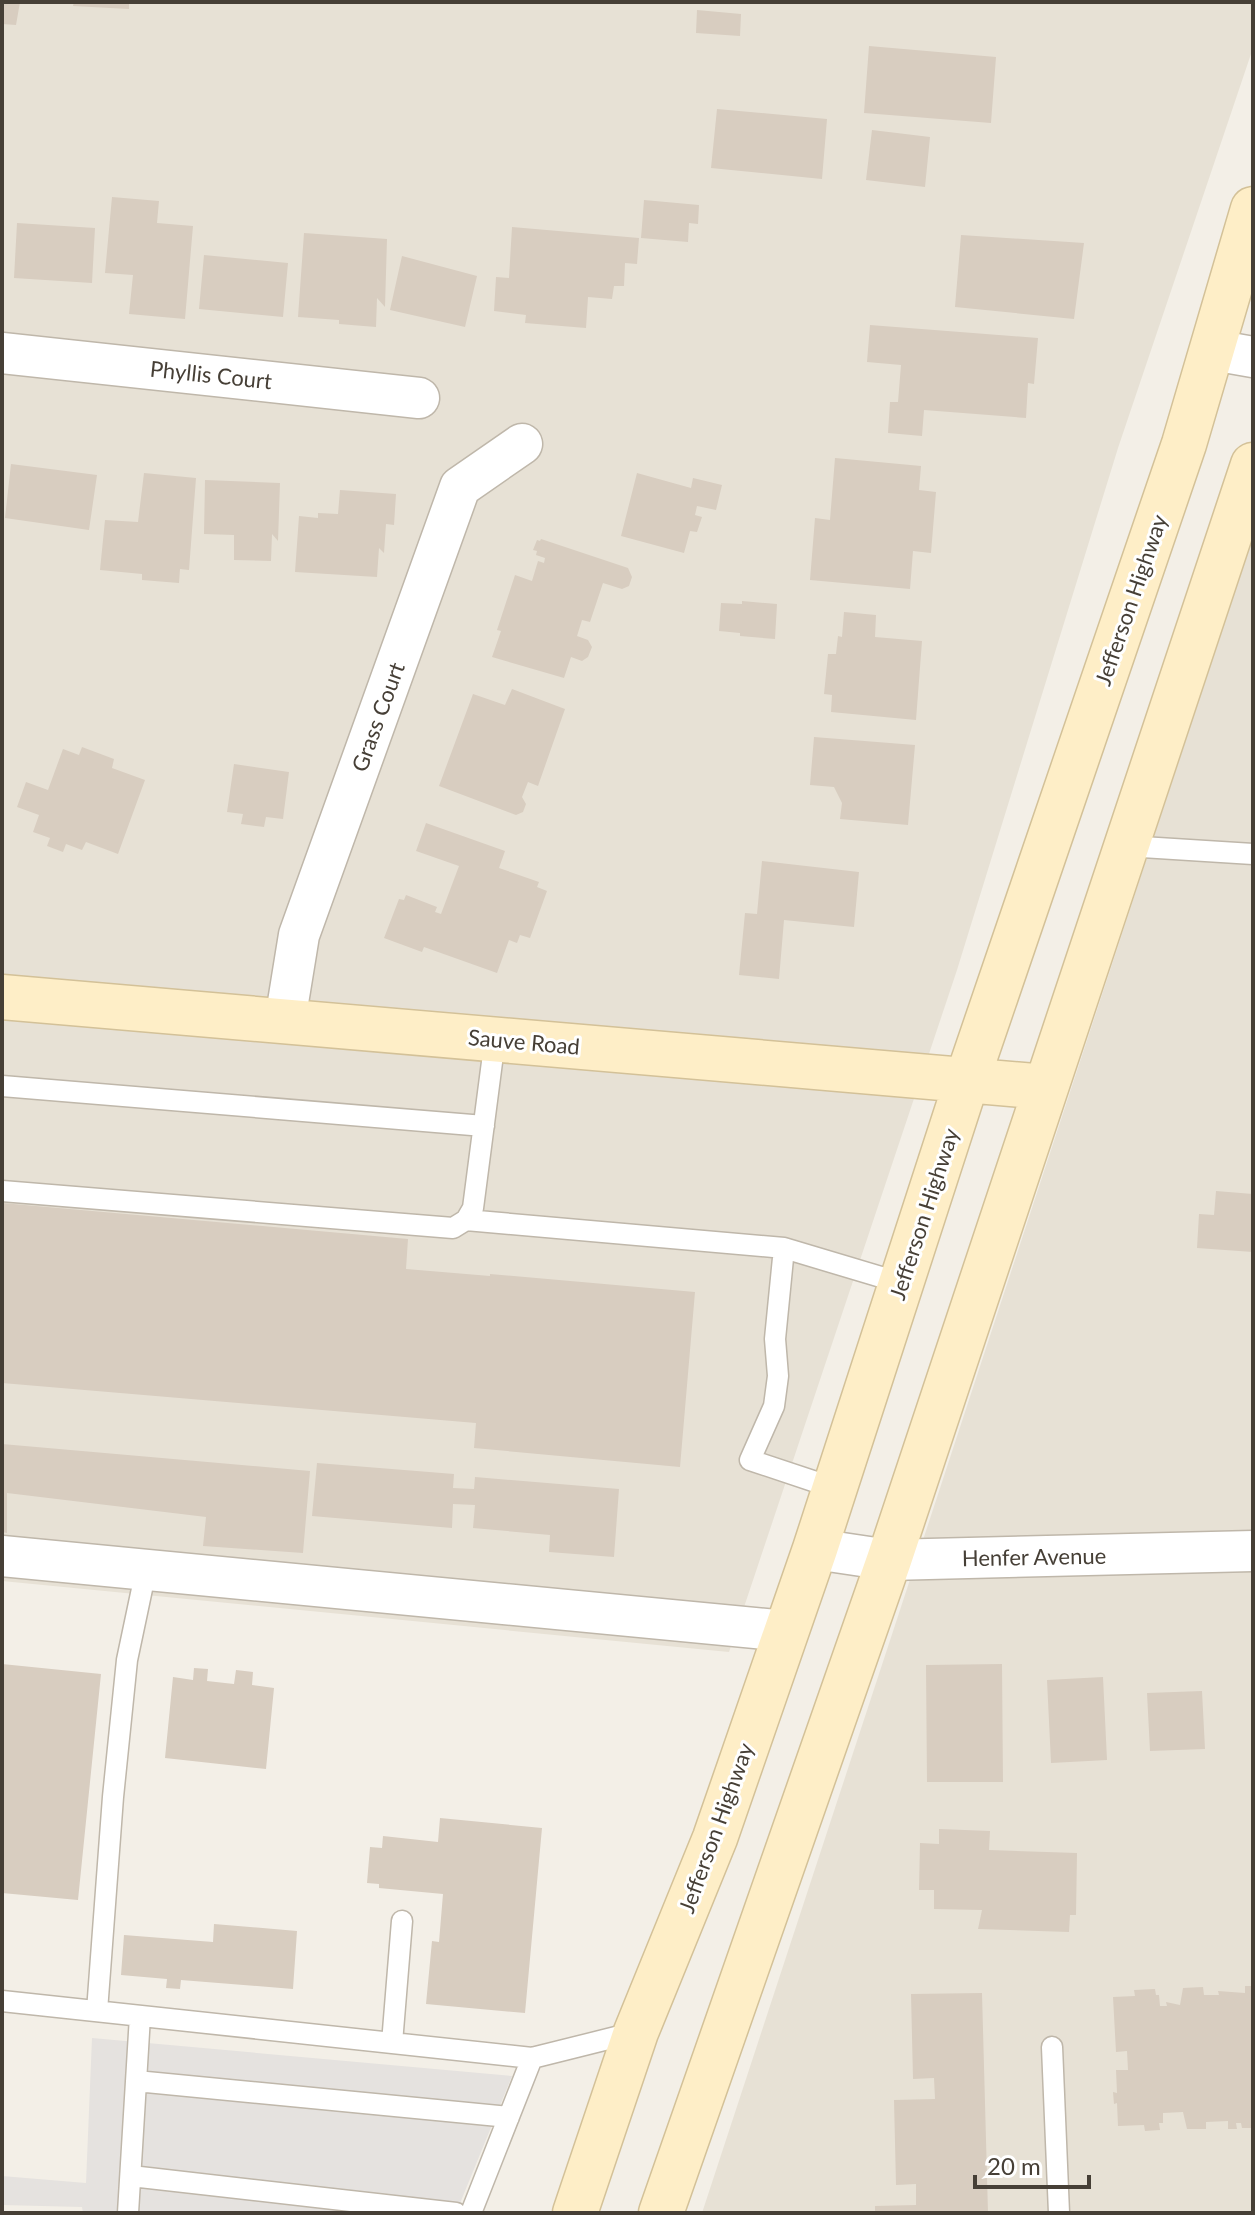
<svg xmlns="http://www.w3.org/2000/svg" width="1255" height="2215" font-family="Lato,sans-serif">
  <rect width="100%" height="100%" fill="#f3efe7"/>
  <!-- residential -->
  <path fill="#e7e1d5" d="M2,2h1251v46l-135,400 -161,522 -228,682 -727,-71z
    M1253,535v1678h-551z"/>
  <!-- parking -->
  <path fill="#e5e2df" d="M92,2038l420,38 -56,137h-373l-1,-6 -80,-2v-29l84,7z"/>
  <!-- building -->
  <path fill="#d8cdc0" d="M2,2h18l-4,23 -14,-1z
    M74,2h55v7l-56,-3z
    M697,10l44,4 -1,22 -44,-3z
    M869,46l127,11 -5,66 -127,-10z
    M717,109l110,10 -5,60 -111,-11z
    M872,130l58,7 -5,50 -59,-7z
    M112,197l47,4 -2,22 36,3 -8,93 -56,-5 4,-39 -28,-2z
    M644,200l55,5 -1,19 -9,-1 -1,19 -47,-4z
    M17,223l78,5 -3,55 -78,-5z
    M512,227l127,11 -2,26 -12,-1 -1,23h-10l-2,13 -24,-2 -2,31 -61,-5 1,-8 -32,-4 2,-34 13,1z
    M304,233l83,6 -2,68 -8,-9 -1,29 -37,-3v-4l-41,-3z
    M961,235l123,8 -10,76 -119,-12z
    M204,255l84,8 -5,54 -84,-8z
    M402,256l75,20 -12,51 -75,-17z
    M870,325l168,13 -4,46 -6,-1 -2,35 -102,-8 -2,26 -34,-3 2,-31h8l3,-37 -34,-3z
    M835,458l86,8 -2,24 17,2 -5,61 -18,-2 -3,38 -100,-9 5,-62 15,2z
    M11,464l86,11 -8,55 -84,-12z
    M144,473l52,5 -7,92 -9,-1 -1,14 -37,-3v-6l-42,-4 5,-50 33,2z
    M637,473l54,15 2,-10 29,7 -6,25 -19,-4 -2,9 7,2 -5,15 -7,-1 -6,22 -63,-17z
    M205,480l75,3 -2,58 -6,-7 -1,27 -37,-1v-25l-30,-1z
    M340,490l56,4 -2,31 -8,-1 -2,29 -5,-5 -2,29 -82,-5 4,-56 19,2v-5l20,1z
    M541,539l87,29 4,9 -3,9 -7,3 -19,-6 -13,39 -8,-2 -5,16 11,4 4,7 -4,10 -6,4 -11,-4 -7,21 -72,-21 9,-26 -4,-1 18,-55 17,6 6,-20 6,2 1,-5 -9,-3 1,-4 -4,-1 4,-10 3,1z
    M742,601l35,3 -2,35 -35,-3v-3l-21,-2 2,-28 21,1z
    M844,612l32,3 -1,22 47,4 -6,79 -85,-8 1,-17 -8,-1 4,-40h8l2,-18 4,1z
    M512,689l53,20 -27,77 -10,-4 -6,15 4,7 -3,8 -7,3 -77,-29 34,-92 32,11z
    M814,737l101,8 -7,80 -68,-6 2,-16 -8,-16 -24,-2z
    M82,747l32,12 -2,9 33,12 -27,74 -32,-12 -4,8 -16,-6 -3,8 -16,-6 3,-8 -17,-6 6,-17 -22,-8 9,-25 22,8 15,-41 16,6z
    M234,764l55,8 -6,47 -17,-2 -2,10 -23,-3 2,-10 -16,-2z
    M426,823l79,28 -6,17 40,14 -2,5 10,4 -17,47 -10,-3 -3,8 -8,-3 -12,33 -73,-26 -2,5 -38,-14 15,-39 5,1 2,-5 31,12 -2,5 6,2 18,-48 -43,-15z
    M762,861l97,11 -5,55 -70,-7 -5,59 -40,-4 6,-62 12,1z
    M1216,1191l37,3v58l-56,-4 2,-34 15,1z
    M2,1203l406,36 -2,30 84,7v-2l205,18 -15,175 -206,-19 2,-25 -474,-40z
    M2,1444l308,27 -7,82 -100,-7 3,-29 -199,-24v40l-5,-1z
    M317,1463l137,11 -1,14 21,1 1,-12 144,12 -5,68 -65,-5 1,-17 -77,-7 2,-23 -22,-1 -1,24 -140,-12z
    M2,1664l99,10 -23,226 -76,-7z
    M1002,1664l1,118h-76l-1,-117z
    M194,1668l14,1 -1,12 27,3 2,-14 17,2 -1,13 22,3 -8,81 -101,-11 8,-81 20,3z
    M1103,1677l4,83 -56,3 -4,-83z
    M1202,1691l3,58 -55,2 -3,-58z
    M440,1818l102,10 -17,185 -99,-9 6,-63 7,1 4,-48 -64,-6v-4l-12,-1 3,-36 12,1 1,-12 55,6z
    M939,1829l51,2 -1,19 88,3 -1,62h-6l-1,17 -91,-3 4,-19 -48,-1v-19h-15l1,-47 19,1z
    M214,1924l83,7 -4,58 -112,-9 -1,9 -14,-1 1,-9 -46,-4 3,-40 89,7z
    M1245,1986h8v142h-11l-1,-5h-5l1,6h-9v-8l-22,1v7h-19l-4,-17 -20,1v10h-4l1,7 -15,1 -1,-6 -26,1 -1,-23 -3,1 -1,-12 4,1 -1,-23h12l-1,-19 -11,1 -3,-55 22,-1 -1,-6 21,-1 1,6h3l1,11h7l-1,-4 14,3 3,-17 20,-1 1,8h15l-1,-4 27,2z
    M982,1993l6,220h-113v-7l41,-1v-21l-20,1 -2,-85 41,-1 -1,-21 -21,1 -2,-85z"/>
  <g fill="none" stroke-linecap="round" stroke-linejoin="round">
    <!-- lane casing -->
    <g stroke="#bfb7aa" stroke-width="23">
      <path id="lane" d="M1126,846l127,8
        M2,1086l482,40
        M2,1191l451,37 13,-8 7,-12 22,-169
        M466,1220l318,28 117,35
        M784,1248l-9,91 3,37 -4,30 -24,54 84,28
        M2,2001l530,57 104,-26
        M97,2011l16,-214 14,-137 19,-90
        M392,2043l10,-122
        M1052,2047l7,166
        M136,2081l373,36
        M131,2176l325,37
        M128,2213l12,-197
        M471,2213l61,-155"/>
    </g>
    <!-- street casing -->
    <g stroke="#bfb7aa" stroke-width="43">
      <path id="street" d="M1213,350l40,7
        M2,353l417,45
        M285,1021l14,-86 161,-448 62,-43
        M815,1549l74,11 364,-9
        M2,1556l784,75"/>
    </g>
    <!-- secondary casing -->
    <g stroke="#d3c198" stroke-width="47">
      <path id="secondary" d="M2,997l1044,90
        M575,2213l61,-181 79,-194 100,-289 152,-469 217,-636 69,-235
        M661,2213l228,-653 364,-1095"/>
    </g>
    <!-- lane -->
    <use href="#lane" stroke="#fff" stroke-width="20"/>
    <!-- street -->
    <use href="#street" stroke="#fff" stroke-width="40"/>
    <!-- secondary -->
    <use href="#secondary" stroke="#feeec7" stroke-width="44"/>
  </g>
  <g text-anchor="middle" stroke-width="6" stroke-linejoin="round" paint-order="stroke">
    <!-- street labels -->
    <g font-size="22" fill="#463f36" stroke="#fff">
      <text transform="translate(211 375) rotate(6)" y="8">Phyllis Court</text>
      <text transform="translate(1131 600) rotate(-71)" y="8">Jefferson Highway</text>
      <text transform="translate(378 717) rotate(-70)" y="8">Grass Court</text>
      <text transform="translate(524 1042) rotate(5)" y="8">Sauve Road</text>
      <text transform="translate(924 1214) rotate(-72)" y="8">Jefferson Highway</text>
      <text transform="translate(1034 1557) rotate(-1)" y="8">Henfer Avenue</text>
      <text transform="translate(716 1828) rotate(-70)" y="8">Jefferson Highway</text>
    </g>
  </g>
  <!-- border -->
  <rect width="1255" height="2215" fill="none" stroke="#463f36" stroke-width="8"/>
  <!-- scale -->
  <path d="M975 2175v12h114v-12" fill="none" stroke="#463f36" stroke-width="4"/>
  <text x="987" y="2175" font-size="24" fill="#463f36" stroke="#ffffff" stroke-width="6" paint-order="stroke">20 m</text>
</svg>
